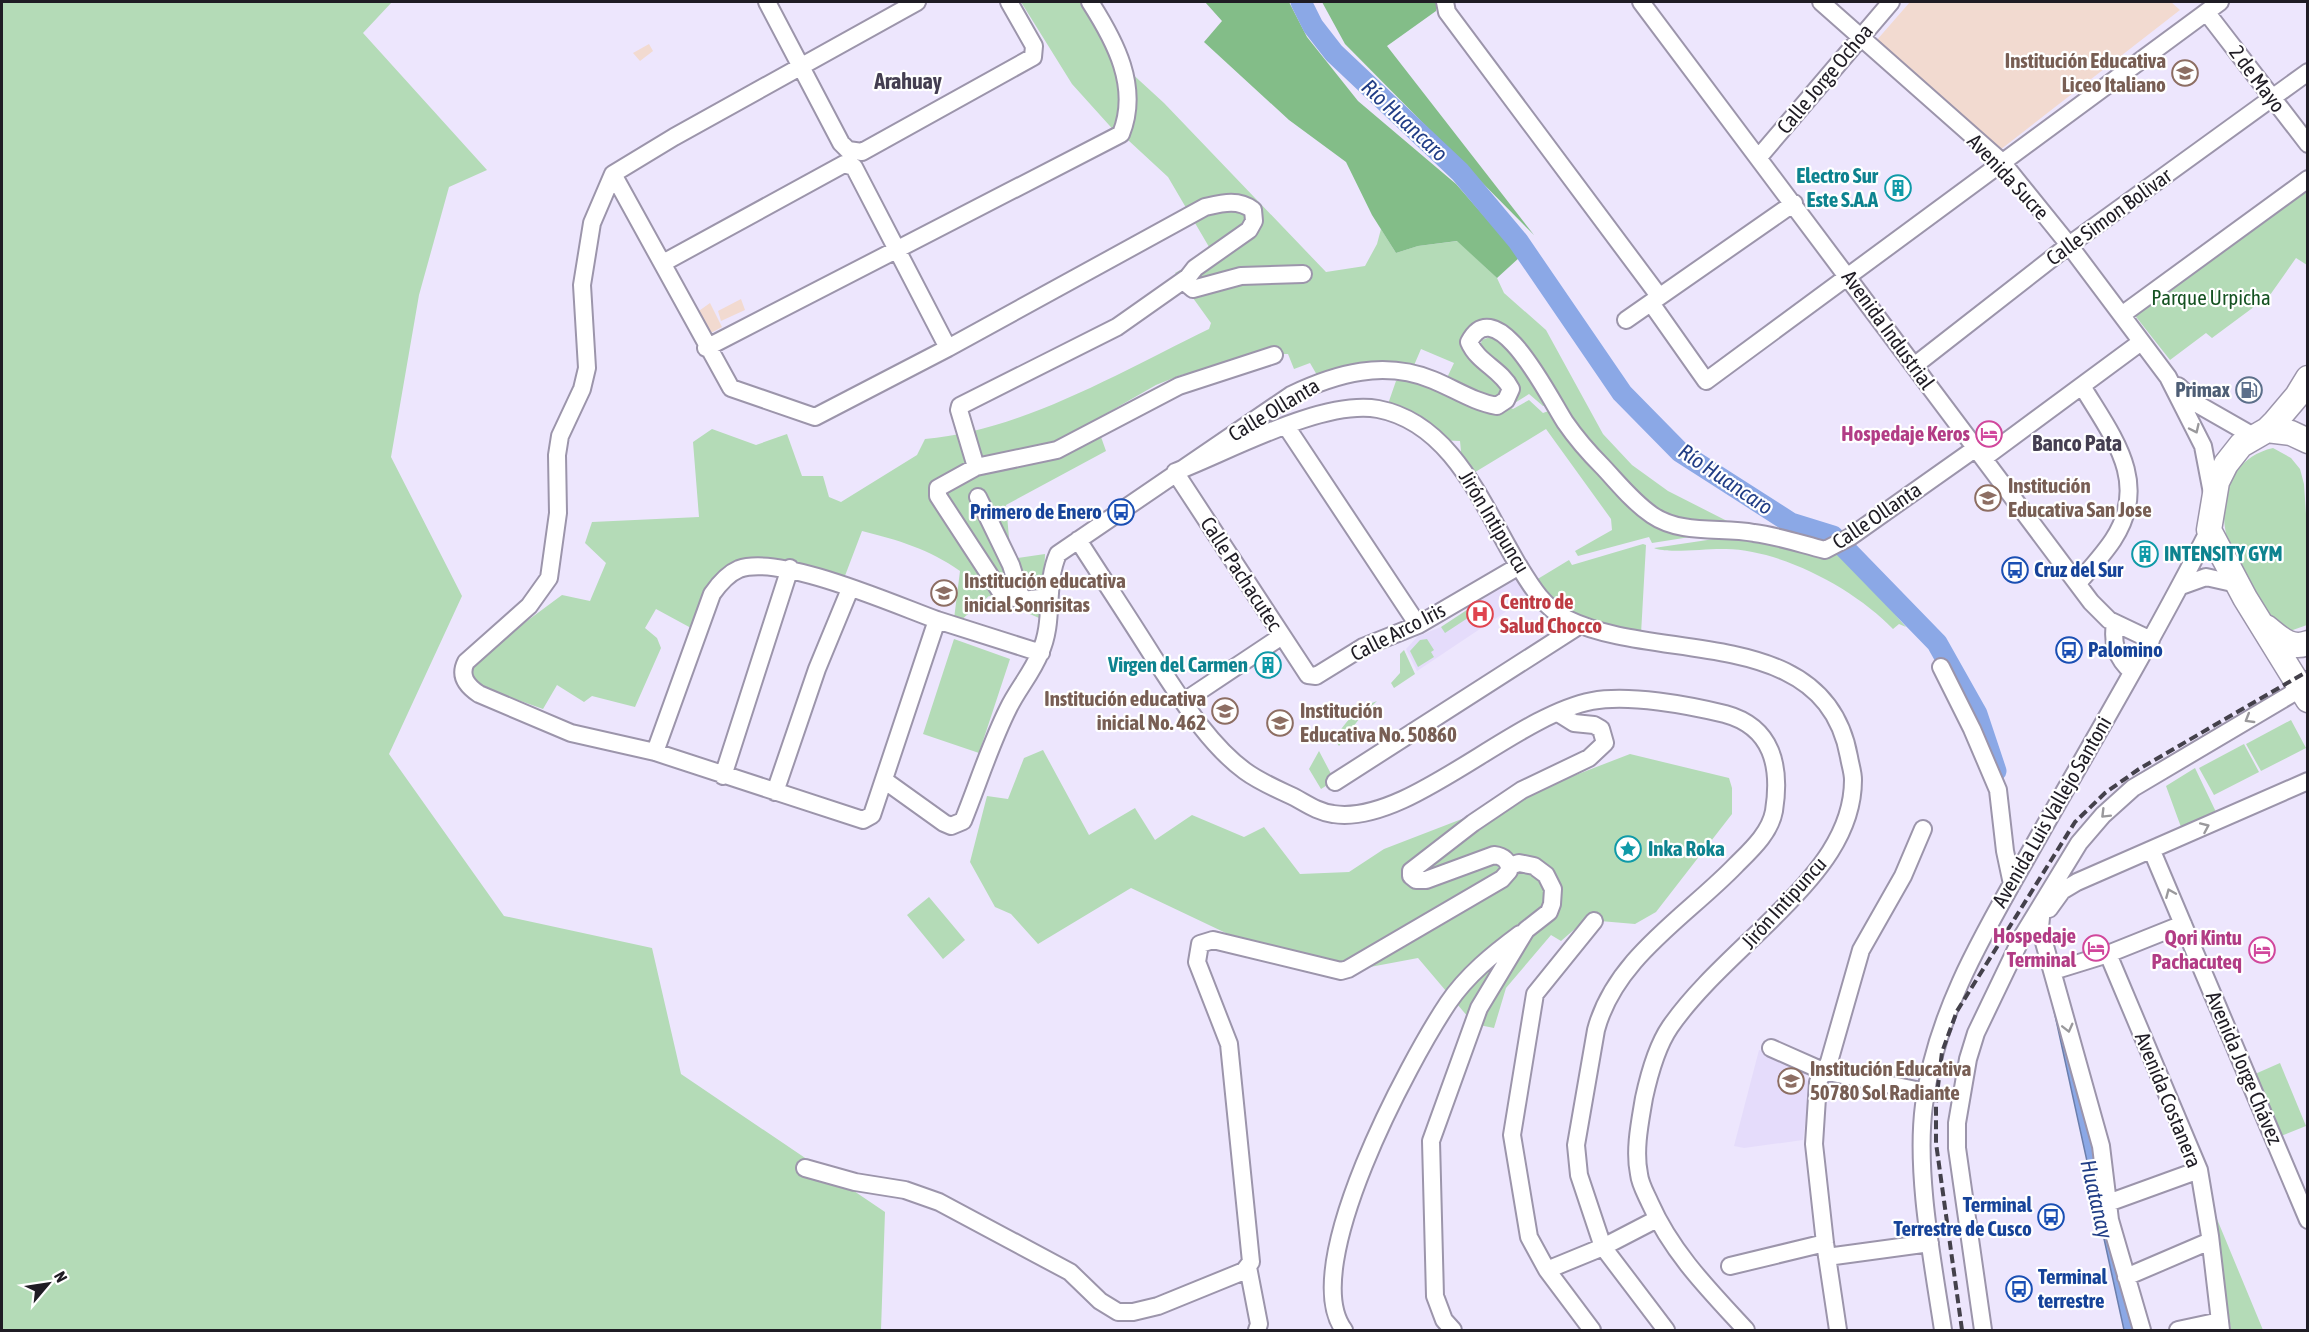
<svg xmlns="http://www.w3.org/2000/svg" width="2309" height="1332" font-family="'Asap Condensed',sans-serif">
  <rect width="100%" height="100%" fill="#ede6fd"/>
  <!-- industrial -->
  <path fill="#f2dad0" d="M1910,2h261l9,8 -180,140 -124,-109z
    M649,44l4,7 -13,10 -7,-8z
    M741,299l4,11 -24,11 -3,-10z
    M710,303l12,24 -15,8 -11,-22z"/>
  <!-- built -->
  <path fill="#e5dcfb" d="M1516,577l12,20 -111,74 -11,-22 12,-13 23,-9z
    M1759,1050l48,16 -3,12 6,5 -7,57 -59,8 -10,-2z"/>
  <!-- green -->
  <path fill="#b4dbb7" d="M2,2h390l-29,31 124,137 -38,17 -30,108 -28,162 71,139 -73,158 115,162 148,32 29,126 204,138 -4,118h-879z
    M1021,2h62l38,71 -3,62 -46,-51z
    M1128,70l36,33 162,169 39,-6 12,-22 4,-15 15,24 22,-7 40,-5 39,37 7,15 42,37 57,104 29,31 36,26 63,32 -19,2 -34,-6 -24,-9 -78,-82 -64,-95 -45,4 36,50 -1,8 -8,5 -49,-18 9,-19 -33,-14 -9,21 -91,12 -11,-19 -16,6 -6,-15h-15l-92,21 -25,10 -61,35 11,31 -100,54 5,54 34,-5 -2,54 -4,10 -50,-22 -36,31 7,-56c-31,-22 -62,-31 -98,-40l-19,50 -102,-11 -50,58 -35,-19 -11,19 12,10 4,10 -26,59 -43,-11 -8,6 -27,-17 -14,24 -62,-22 -13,-16 24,-24 70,-52 28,6 16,-38 -21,-20 7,-21 107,-5 -6,-75 19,-13 44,16 31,-11 15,42h21l6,21 12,5 76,-47 8,-16c97,-8 197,-68 284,-110l2,-6 -36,-50 37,-21 -44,-75 -40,-37 6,-28z
    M2307,183v82l-11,-7 -26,37 -58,43 -6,-5 -36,27 -37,-47z
    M1490,337l14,2 44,66 -5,1 -14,-12 -16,10 4,-10 -37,-48 2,-6z
    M1396,381c8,0 17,-1 24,1 29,9 59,43 89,25l4,2 16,-9 14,13 8,-3 73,88 85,36 -57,9 -3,-6 -71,19 -3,-5 37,-21 -1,-11 -65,-90 -74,45 -10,-12 -2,-21 -22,-1 -12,-14 -38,-22z
    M2273,448l18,10 9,11 4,15 4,60 -1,81 -17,6c-6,-4 -14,-7 -19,-13 -11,-13 -33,-50 -40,-67 -16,-41 -6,-92 42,-103z
    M1716,535l25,2 79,21 17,-10 69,79 -7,-3 -6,5c-38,-40 -111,-79 -167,-80 -18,-1 -59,5 -72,-1l60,-9z
    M1643,544l3,1 -5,89 -59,-17 -34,-18 -12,-19 33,-20 3,5z
    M1479,602l4,6 -38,25 -4,-6z
    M954,639l56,20 -31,94 -56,-19z
    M1427,639l7,11 -3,2 3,5 -16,10 -8,-16 10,-11z
    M1404,650l11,24 -21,14 -3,-5 9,-10v-19z
    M1377,701l-15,14 -23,31 -5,-8 23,-29z
    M2291,720l15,28 -45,23 -15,-27z
    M2244,744l15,28 -45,23 -15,-27z
    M1043,750l46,85 46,-27 20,32 37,-25 52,22 20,-10 36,47 49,-2 35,-23 246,-95 99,24 3,10v26l-76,98 -21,12 -35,-3 -9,-6 -30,26 -10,-6 -45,53 -12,40 -20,-4 -56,-66 -64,12 -105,-26 -118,-56 -93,56 -27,-30 -16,-7 -25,-45 17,-66 21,3 16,-41z
    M1319,751l20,38 -5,3 -5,-8 -8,5 -12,-20z
    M2195,768l21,44 -35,15 -15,-41z
    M929,897l36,43 -22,19 -36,-44z
    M2280,1063l26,63 -25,10 -26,-62z
    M2212,1207l51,123h-32z"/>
  <!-- forest -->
  <path fill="#83bd88" d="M1205,2h84l18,35 51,64 98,83 64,73 -23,21 -40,-37 -39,5 -22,7 -24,-38 -26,-53 -57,-42 -85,-78 18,-21z
    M1322,2h115l-1,9 -49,35 147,189 -189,-191z"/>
  <!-- water -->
  <path fill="#8ba8e6" stroke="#6b7eac" stroke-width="1.5" d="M2059,1005l33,139 12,73 30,113h-10l-71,-324z"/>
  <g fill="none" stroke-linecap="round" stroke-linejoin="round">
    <!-- river -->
    <path stroke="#8ba8e6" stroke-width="21" d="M1301,2l12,24 21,27 126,119 58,69 104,152 58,59 111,71 42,13 104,107 40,71 19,57"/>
    <!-- minor casing -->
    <g stroke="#9c95ab" stroke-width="20">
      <path id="minor" d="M767,2l74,141 7,7 14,2 171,-95 1,-11 -25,-44
        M1445,2l2,10 212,284
        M1641,2l450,600 18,18 42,20
        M1821,2l181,160 67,83 99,132 35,69 9,47
        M2207,13l101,131
        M1759,157l132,-155
        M613,174l118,214 84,29 133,-69 257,-141c18,-4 33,-8 48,3l1,11 -5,9 -54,38 -7,9 -1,7 6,5 48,-13 62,-2
        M663,263l181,-99 10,3 94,181
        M1651,303l55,78 514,-379
        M2123,314l185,-135
        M1626,320l168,-117
        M706,348l415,-214c19,-47 -6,-93 -31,-132
        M1914,366l155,-121 239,-173
        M2178,386l21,19 56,32
        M1286,426l132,199
        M1984,458l157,-116
        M976,467l81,-17 122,-64 95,-31
        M978,497l33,68 11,35
        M1078,540c25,39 51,78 76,118 26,39 53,85 91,113 15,11 32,18 49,26 13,7 24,15 39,17 75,12 180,-98 259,-113 37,-7 96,4 133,13 48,13 56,53 49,97 -4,22 -23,39 -38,54 -49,51 -121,93 -140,165l-20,115 3,30 24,72 63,83
        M1519,566l-101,59 -55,22 -47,29 -8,-1 -133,-203c53,-20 147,-73 203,-63 74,14 105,97 139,154 14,23 26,44 50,56 91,45 258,4 282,138 1,7 4,15 4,23 0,53 -37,95 -72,130 -36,37 -82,75 -111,117 -13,19 -21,48 -26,71 -4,24 -10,52 -5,76 1,10 7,20 11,29 22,50 60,88 96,127
        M2078,583c12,-14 25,-28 35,-43 38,-58 -1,-104 -31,-154
        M2181,586l25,-9 31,7
        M1049,597l-27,3 -20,-6 -64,-98v-8l38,-21 -17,-57 1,-4 157,-79 71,-50
        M937,620l104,33
        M2115,623c-3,20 1,35 17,49
        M1941,667l31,62 26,61 7,61 7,33
        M1183,702l99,-66
        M655,752l57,-158c7,-10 15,-20 27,-25 41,-15 154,35 198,51l-65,195 -9,5 -208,-68 -84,-19 -92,-39c-12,-8 -20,-18 -13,-32l63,-56 20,-28 9,-65 -1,-58 3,-19 22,-47 5,-21 -5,-83 10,-62 21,-49 61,-37 243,-135
        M723,776l67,-208
        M884,780l60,43 7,3 12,-5c15,-37 27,-76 45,-112 9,-19 24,-36 32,-56 15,-32 4,-67 18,-99l233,-159c46,-22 93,-35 142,-15 22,9 41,22 64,26l9,-6 5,-11c-10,-20 -33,-26 -42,-47 28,-54 83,61 96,80 11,16 24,31 38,45 15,16 30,35 49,48 29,20 69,12 102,18 24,3 47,11 71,17l25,-13 126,-89
        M1335,782l245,-157
        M775,792l42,-123 33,-80
        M2152,851l156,369
        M2042,907l-2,21 61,218 9,74 32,110
        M2049,909l13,-18 15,-9 231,-101
        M2183,924l-75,30 91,216 11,66 11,94
        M2053,971l55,-17
        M1771,1048l52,23 103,21
        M805,1168l50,14 50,8 34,12 131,70 30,29 18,11h15l25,-6 86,-35 7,-9 -22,-218 -32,-82 3,-18 13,-4 128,31 7,-2 154,-90 7,-8c1,-10 -6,-15 -15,-16l-68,25h-10l-5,-4v-5l62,-48 49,-33 67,-32 16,-15 -4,-14 -7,-4 -20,-2 -16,-10
        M2108,1203l91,-33
        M1827,1257l103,-14
        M1730,1266l95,-23
        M1248,1267l11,57 -2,6
        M1547,1270l56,-23 54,-28
        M2126,1277l84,-36
        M1344,1330c-47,-62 66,-270 104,-327 19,-28 45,-49 72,-69
        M1453,1330l-9,-10 -9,-24 -4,-155 48,-133 47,-78 23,-18 3,-8 1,-15 -7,-14 -12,-9 -15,-3 -10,3
        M1592,1330l-45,-60 -18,-33 -17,-102 23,-141 59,-73
        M1838,1330l-13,-87 -11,-99 4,-62 11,-20 32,-112 42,-74 20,-47
        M1943,1330c-10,-67 -28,-157 -19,-225 12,-98 68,-185 115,-269 58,-102 117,-202 170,-306
        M1983,1330l-26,-182v-25l11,-64 8,-26 47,-98 56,-92 24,-28 30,-27 167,-99
        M2178,1330l42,-9"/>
    </g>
    <!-- highway casing -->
    <g stroke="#9c95ab" stroke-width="27">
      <path id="highway" d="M2308,378l-11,18 -22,26 -8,8 -26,15 -15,19 -9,18 -8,48 36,68 63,102
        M2267,430l24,3 17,8
        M2266,627c13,10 24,23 42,16"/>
    </g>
    <!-- minor -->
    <use href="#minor" stroke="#fff" stroke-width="16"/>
    <!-- highway -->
    <use href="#highway" stroke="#fff" stroke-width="24"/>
    <!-- rail -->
    <path stroke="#44414b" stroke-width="4" stroke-dasharray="9 4.5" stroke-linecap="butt" d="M1962,1330l-26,-187v-40l6,-51 15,-41 118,-189 30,-29 34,-24 169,-98"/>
  </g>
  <!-- one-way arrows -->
  <defs><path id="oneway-chevron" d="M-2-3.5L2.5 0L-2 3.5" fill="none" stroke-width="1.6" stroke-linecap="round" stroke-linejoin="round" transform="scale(1.5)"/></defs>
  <g stroke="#9a999c">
    <use href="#oneway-chevron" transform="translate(2195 429) rotate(65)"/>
    <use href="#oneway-chevron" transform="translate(2249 719) rotate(149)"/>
    <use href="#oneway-chevron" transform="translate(2105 814) rotate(135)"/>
    <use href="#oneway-chevron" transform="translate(2205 827) rotate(-24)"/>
    <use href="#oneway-chevron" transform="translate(2170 893) rotate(-113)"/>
    <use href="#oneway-chevron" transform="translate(2068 1028) rotate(76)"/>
  </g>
  <!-- icons -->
  <defs>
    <g id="school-ring" transform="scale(1.35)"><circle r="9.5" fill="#fff" stroke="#8d6e63" stroke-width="1.5"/><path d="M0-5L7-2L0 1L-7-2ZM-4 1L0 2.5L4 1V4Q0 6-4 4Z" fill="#8d6e63"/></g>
    <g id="building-ring" transform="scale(1.35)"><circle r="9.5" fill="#fff" stroke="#0f9aa8" stroke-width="1.5"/><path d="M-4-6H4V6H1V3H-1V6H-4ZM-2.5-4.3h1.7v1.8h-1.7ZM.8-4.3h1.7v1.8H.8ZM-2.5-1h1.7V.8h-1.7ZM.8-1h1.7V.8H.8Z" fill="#0f9aa8"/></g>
    <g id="fuel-ring" transform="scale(1.35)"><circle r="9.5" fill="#fff" stroke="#5c6f8a" stroke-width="1.5"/><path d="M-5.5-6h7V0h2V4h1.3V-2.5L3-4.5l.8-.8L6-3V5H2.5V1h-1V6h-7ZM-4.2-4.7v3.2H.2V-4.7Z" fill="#5c6f8a"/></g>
    <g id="hotel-ring" transform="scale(1.35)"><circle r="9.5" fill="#fff" stroke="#d1479c" stroke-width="1.5"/><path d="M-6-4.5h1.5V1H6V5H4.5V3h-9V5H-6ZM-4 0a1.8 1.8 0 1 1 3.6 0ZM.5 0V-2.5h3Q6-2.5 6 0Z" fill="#d1479c"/></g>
    <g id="bus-ring" transform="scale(1.35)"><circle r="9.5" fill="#fff" stroke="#1a4fb4" stroke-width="1.5"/><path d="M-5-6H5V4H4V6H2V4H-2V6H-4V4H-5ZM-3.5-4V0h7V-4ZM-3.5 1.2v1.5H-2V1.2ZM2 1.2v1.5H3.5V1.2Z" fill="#1a4fb4"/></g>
    <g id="hospital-ring" transform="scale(1.35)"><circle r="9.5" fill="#fff" stroke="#e0444e" stroke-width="1.5"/><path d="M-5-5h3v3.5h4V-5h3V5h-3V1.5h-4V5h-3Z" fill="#e0444e"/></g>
    <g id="sight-ring" transform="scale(1.35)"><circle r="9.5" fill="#fff" stroke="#0f9aa8" stroke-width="1.5"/><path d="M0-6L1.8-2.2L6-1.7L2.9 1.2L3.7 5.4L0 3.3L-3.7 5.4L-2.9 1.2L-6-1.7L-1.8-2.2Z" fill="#0f9aa8"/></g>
  </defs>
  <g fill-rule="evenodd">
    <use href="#school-ring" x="2185" y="73"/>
    <use href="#building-ring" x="1898" y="188"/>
    <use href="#fuel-ring" x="2249" y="390"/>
    <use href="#hotel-ring" x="1989" y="434"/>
    <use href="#school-ring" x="1988" y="498"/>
    <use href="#bus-ring" x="1121" y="512"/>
    <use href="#building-ring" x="2145" y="554"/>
    <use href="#bus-ring" x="2015" y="570"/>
    <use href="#school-ring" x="944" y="593"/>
    <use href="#hospital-ring" x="1480" y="614"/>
    <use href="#bus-ring" x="2069" y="650"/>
    <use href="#building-ring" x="1268" y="665"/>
    <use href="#school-ring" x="1225" y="711"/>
    <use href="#school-ring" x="1280" y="723"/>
    <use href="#sight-ring" x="1628" y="849"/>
    <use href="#hotel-ring" x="2096" y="948"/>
    <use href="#hotel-ring" x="2262" y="950"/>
    <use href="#school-ring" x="1791" y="1081"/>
    <use href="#bus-ring" x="2051" y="1217"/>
    <use href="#bus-ring" x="2019" y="1289"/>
  </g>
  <g text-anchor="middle" stroke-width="4.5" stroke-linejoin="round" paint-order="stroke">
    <!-- education labels -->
    <g font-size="21" font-weight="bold" fill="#785e54" stroke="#fff" text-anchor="start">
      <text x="2166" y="68" text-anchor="end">Institución Educativa<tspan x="2166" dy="24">Liceo Italiano</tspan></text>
      <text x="2008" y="493">Institución<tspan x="2008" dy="24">Educativa San Jose</tspan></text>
      <text x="964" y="588">Institución educativa<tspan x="964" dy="24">inicial Sonrisitas</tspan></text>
      <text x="1206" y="706" text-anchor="end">Institución educativa<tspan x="1206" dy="24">inicial No. 462</tspan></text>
      <text x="1300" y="718">Institución<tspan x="1300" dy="24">Educativa No. 50860</tspan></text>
      <text x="1810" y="1076">Institución Educativa<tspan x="1810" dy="24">50780 Sol Radiante</tspan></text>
    </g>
    <!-- street labels -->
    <g font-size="21" fill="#1f1c24" stroke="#fff">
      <text transform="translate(1825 79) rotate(-50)" y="7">Calle Jorge Ochoa</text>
      <text transform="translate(2257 79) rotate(53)" y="7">2 de Mayo</text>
      <text transform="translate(2008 177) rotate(47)" y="7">Avenida Sucre</text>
      <text transform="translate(2109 217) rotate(-36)" y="7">Calle Simon Bolivar</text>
      <text transform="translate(1888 330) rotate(54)" y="7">Avenida Industrial</text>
      <text transform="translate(1274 410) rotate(-31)" y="7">Calle Ollanta</text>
      <text transform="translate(1877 516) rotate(-34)" y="7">Calle Ollanta</text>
      <text transform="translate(1494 522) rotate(59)" y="7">Jirón Intipuncu</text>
      <text transform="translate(1241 574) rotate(57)" y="7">Calle Pachacutec</text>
      <text transform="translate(1398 632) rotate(-27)" y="7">Calle Arco Iris</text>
      <text transform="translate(2052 812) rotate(-60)" y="7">Avenida Luis Vallejo Santoni</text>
      <text transform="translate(1784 903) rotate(-48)" y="7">Jirón Intipuncu</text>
      <text transform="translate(2244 1068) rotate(67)" y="7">Avenida Jorge Chávez</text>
      <text transform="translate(2168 1100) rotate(68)" y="7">Avenida Costanera</text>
    </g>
    <!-- culture labels -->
    <g font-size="21" font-weight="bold" fill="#0d838f" stroke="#fff" text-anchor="end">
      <text x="1878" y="183">Electro Sur<tspan x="1878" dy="24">Este S.A.A</tspan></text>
      <text x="2164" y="561" text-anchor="start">INTENSITY GYM</text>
      <text x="1248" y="672">Virgen del Carmen</text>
      <text x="1648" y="856" text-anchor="start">Inka Roka</text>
    </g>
    <!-- park labels -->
    <g font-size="21" fill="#145221" stroke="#fff">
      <text x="2211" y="305">Parque Urpicha</text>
    </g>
    <!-- service labels -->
    <g font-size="21" font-weight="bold" fill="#4e5e75" stroke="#fff" text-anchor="end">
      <text x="2230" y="397">Primax</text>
    </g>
    <!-- hotel labels -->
    <g font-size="21" font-weight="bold" fill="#b23c85" stroke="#fff" text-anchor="end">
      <text x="1970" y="441">Hospedaje Keros</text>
      <text x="2076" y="943">Hospedaje<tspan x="2076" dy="24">Terminal</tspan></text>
      <text x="2242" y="945">Qori Kintu<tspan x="2242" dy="24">Pachacuteq</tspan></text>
    </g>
    <!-- transit labels -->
    <g font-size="21" font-weight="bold" fill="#164399" stroke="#fff" text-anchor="start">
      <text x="1102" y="519" text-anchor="end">Primero de Enero</text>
      <text x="2034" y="577">Cruz del Sur</text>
      <text x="2088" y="657">Palomino</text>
      <text x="2032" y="1212" text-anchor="end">Terminal<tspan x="2032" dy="24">Terrestre de Cusco</tspan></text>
      <text x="2038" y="1284">Terminal<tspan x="2038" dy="24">terrestre</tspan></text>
    </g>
    <!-- health labels -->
    <g font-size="21" font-weight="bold" fill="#be3a42" stroke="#fff" text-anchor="start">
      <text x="1500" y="609">Centro de<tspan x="1500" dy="24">Salud Chocco</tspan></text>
    </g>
    <!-- neighbourhood labels -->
    <g font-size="22" font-weight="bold" fill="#443e51" stroke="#fff">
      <text x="908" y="89">Arahuay</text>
      <text x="2077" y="451">Banco Pata</text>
    </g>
    <!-- water labels -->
    <g font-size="22" font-style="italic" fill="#213e86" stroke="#fff">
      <text transform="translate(1405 120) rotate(43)" y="8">Río Huancaro</text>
      <text transform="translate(1726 479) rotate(34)" y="8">Río Huancaro</text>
      <text transform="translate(2097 1199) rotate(77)" y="8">Huatanay</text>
    </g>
  </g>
  <!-- border -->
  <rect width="2309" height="1332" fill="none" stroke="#1f1c24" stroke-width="6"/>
  <!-- north arrow -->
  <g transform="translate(48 1284) rotate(61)" stroke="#ffffff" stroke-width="4.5" paint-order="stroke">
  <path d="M0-4.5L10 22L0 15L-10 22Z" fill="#1f1c24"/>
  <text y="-9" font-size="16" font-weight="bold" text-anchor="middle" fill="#1f1c24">N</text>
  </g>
</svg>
